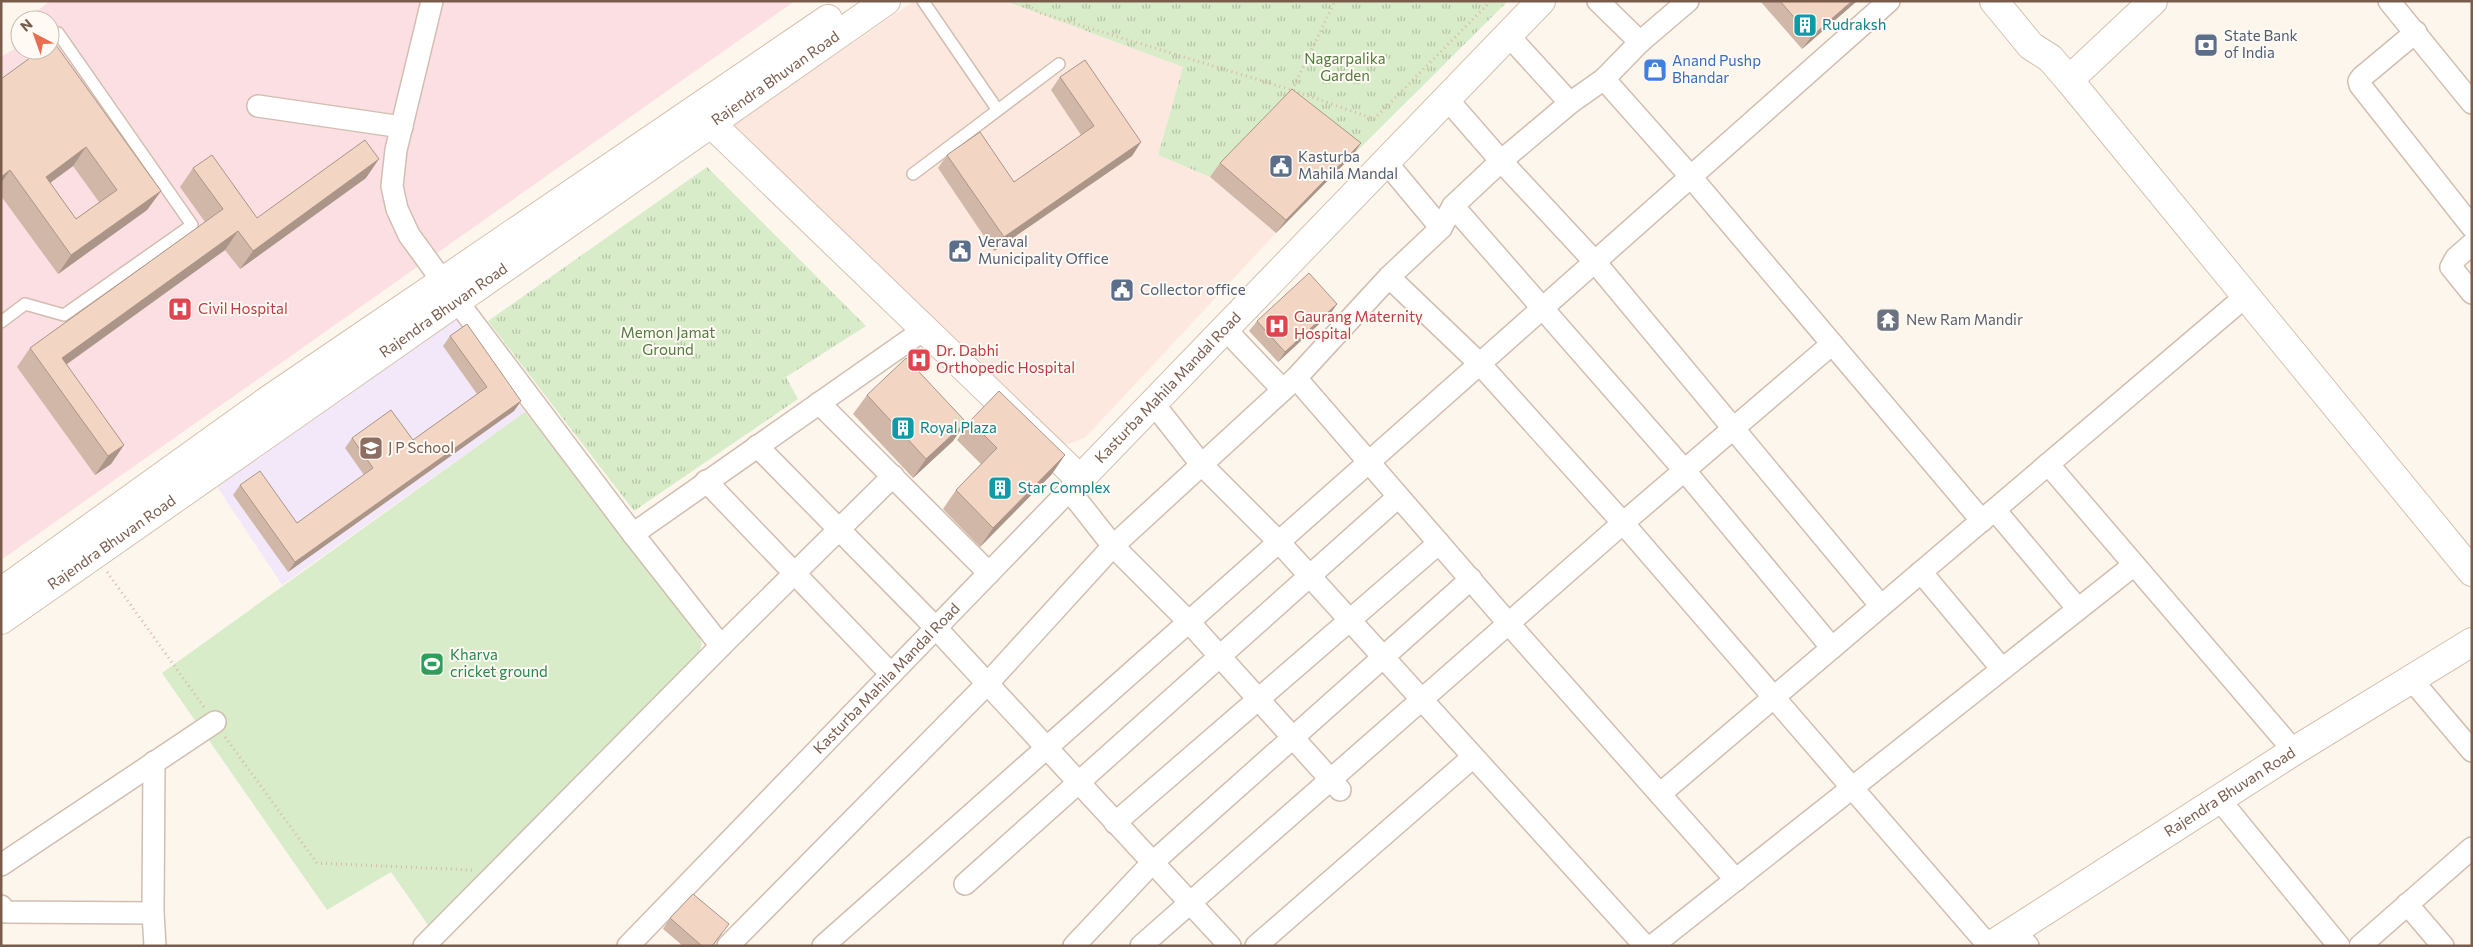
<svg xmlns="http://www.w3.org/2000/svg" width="2473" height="947" font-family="Commissioner,sans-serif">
  <defs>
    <pattern id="park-tufts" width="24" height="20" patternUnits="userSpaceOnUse" patternTransform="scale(1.25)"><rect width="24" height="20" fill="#d8ecc9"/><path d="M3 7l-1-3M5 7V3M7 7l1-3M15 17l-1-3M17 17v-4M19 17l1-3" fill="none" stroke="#b4c2a5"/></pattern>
  </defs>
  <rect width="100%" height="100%" fill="#fdf6ec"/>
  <!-- commercial -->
  <path fill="#fde8e0" d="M914,1h91l178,66 -25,88 52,22 66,56 -191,205 -17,6 -18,-4 -322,-311z"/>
  <!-- education -->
  <path fill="#f3e8fa" d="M457,316l68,96 -243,173 -66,-100z"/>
  <!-- medical -->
  <path fill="#fbdfe3" d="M50,1h745l-794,559v-503l13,-8 -4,-18 10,-8v27h30v-30h-25z"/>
  <!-- grass -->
  <path fill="#d8ecc9" d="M525,412l167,207 10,25 -4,11 -270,270 -37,-53 -64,38 -165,-237z"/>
  <!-- park -->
  <path fill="url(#park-tufts)" d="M1005,1h503l-156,155 -69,-53 -73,74 -52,-22 25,-88z
    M707,167l159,159 -80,51 12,22 -164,112 -146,-190z"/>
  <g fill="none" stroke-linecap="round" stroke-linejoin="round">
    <!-- lane casing -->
    <g stroke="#d1beb0" stroke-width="14">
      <path id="lane" d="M923,1l74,108
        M913,174l146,-110
        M1,322l24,-18 39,11 128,-90 -134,-192"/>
    </g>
    <!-- street casing -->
    <g stroke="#d1beb0" stroke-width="24">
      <g id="street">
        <path d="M1598,1l42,41"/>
        <path d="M2389,1l83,102"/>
        <path d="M2416,32l-54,45 -3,4 1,4 112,142"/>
        <path d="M1508,35l62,68"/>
        <path d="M1604,79l87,98 291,344"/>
        <path d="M1447,99l54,62 94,101 286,344"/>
        <path d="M258,106l144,21"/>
        <path d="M1386,162l55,66"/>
        <path d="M1453,206l232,265 147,177"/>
        <path d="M2472,244l-16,14 -5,9 21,26"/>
        <path d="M1389,277l91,87 143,159 366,423"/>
        <path d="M1225,329l58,61"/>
        <path d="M1296,378l213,246 227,256"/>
        <path d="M819,403l170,170"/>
        <path d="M1153,403l48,61 78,78 366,404"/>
        <path d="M757,446l179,182 294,318"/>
        <path d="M2048,464l246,287"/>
        <path d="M706,481l185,193"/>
        <path d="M1069,490l44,56 76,76 151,168"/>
        <path d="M1995,510l83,99"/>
        <path d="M633,534l292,-205"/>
        <path d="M1921,572l81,97"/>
        <path d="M721,646l172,-170"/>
        <path d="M2411,679l61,72"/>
        <path d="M154,762l-1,151 2,33"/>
        <path d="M1660,794l586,-498"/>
        <path d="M2219,799l120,147"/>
        <path d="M1115,823l324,-280"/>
        <path d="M1,865l214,-143"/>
        <path d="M965,884l433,-387"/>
        <path d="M2407,904l36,42"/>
        <path d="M1,906l5,6 147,1"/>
        <path d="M2015,931l13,15"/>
        <path d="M424,946l297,-300 -88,-112 -176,-233 -48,-66 -12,-26 -5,-23 4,-36 36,-149"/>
        <path id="s1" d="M628,946l452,-467"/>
        <path d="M728,946l260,-263 125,-137 183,-168 93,-101 52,-49 12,-22 48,-45 69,-58 34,-24 36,-37 48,-41"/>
        <path d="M823,946l1066,-945"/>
        <path d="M1074,946l78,-83 319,-284"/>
        <path d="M1141,946l482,-423 209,-179"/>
        <path d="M1256,946l217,-189"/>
        <path d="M1652,946l482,-381"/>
        <path d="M2360,946l112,-98"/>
      </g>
    </g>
    <!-- secondary casing -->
    <g stroke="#d6c0b0" stroke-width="30">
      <g id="secondary">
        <path d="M1994,1l37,45 19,12 19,22 403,492"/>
        <path d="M2069,80l84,-79"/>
        <path id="s2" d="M696,109l384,370 461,-478"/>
        <path d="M1,592l266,-191 561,-382"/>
        <path id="s3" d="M1,620l885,-619"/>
        <path id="s4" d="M1990,946l304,-195 178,-109"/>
      </g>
    </g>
    <!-- path -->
    <path stroke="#d9b8a5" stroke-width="3" stroke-dasharray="1 4" stroke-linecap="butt" d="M1025,1l2,4 13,8 252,77 82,29 117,-118
      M1292,90l43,-89
      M107,572l97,135
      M225,737l92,126 155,7"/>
    <!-- lane -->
    <use href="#lane" stroke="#fff" stroke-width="11"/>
    <!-- street -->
    <use href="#street" stroke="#fff" stroke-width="21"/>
    <!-- secondary -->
    <use href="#secondary" stroke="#fff" stroke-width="28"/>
  </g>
  <!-- wall -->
  <path fill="#d1b7a8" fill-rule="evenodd" d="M1760,1h97l-55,48z
    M1060,77l81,65 -9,14 -138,95 -56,-83 9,-13 67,27 67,-47 -30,-45z
    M1,79l160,112 -14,19 -89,64 -57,-78zM73,166l26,36 -23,17 -26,-36z
    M1361,143l-9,13 -76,77 -66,-56 10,-14z
    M193,168l64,50 109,-40 -126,91 -15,-19 -159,115 58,80 -13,19 -16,11 -78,-108 13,-19 175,-126 -25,-35z
    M1337,304l-7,10 -52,48 -29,-31 8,-10z
    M450,336l71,65 -7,10 -226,161 -55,-77 7,-10 57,38 67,-48 -19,-27 7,-10 61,2 64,-46 -34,-48z
    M867,395l99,27 -13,19 -40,37 -60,-64z
    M970,421l82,53 -72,73 -37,-38 13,-19 25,-26 -24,-24z
    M670,918l52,16 -9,12h-30l-20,-17z"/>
  <!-- shaded-wall -->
  <path fill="#aa9588" d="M1852,1h5l-55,48 9,-12z
    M1141,142l-9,14 -138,95 10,-14z
    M1361,143l-9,13 -76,77 10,-13z
    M86,147l-13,19 -41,30 14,-19z
    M379,159l-13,19 -126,91 13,-18z
    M10,170l-9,13v-6z
    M161,191l-14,19 -89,64 13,-19z
    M238,231l-13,19 -175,126 12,-18z
    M1337,304l-7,10 -52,48 7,-10z
    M521,401l-7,10 -226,161 7,-10z
    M966,422l-13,19 -40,37 13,-19z
    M124,445l-13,19 -16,11 13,-19z
    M1065,455l-13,19 -72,73 13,-19z"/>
  <!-- building -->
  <path fill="#f3d5c3" stroke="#aa9588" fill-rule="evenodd" d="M1780,1h72l-41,36z
    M53,41l108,150 -90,64 -61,-85 -9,7v-98l40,-29h9v-7zM86,147l31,43 -41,29 -30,-42z
    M1085,60l56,82 -137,95 -57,-82 33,-23 34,50 80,-56 -34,-49z
    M1292,89l69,54 -75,77 -66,-57z
    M365,140l14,19 -126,92 -15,-20 -176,127 62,87 -16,11 -78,-108 193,-139 -30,-41 19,-13 45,63z
    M1309,273l28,31 -52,48 -28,-31z
    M467,324l54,77 -226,161 -55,-77 20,-14 37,52 76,-55 -21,-30 39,-28 22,30 74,-53 -37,-51z
    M906,358l60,64 -40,37 -59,-64z
    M999,391l66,64 -72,73 -37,-38 41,-42 -27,-27z
    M693,894l36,30 -17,22h-10l-32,-28z"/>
  <!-- icons -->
  <defs>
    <g id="building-square" transform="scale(1.25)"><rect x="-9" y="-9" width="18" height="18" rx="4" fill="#0f9aa8" stroke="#fffaf3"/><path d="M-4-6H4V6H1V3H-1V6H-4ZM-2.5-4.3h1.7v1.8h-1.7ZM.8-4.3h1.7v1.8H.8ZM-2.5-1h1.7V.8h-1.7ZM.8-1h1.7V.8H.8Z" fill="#fff"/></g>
    <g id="bank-square" transform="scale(1.25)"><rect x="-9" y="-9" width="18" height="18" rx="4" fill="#5c6f8a" stroke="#fffaf3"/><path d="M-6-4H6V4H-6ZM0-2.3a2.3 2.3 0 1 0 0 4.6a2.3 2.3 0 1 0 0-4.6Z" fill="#fff"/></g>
    <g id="shop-square" transform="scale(1.25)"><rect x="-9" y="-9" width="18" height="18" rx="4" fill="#3f7fe0" stroke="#fffaf3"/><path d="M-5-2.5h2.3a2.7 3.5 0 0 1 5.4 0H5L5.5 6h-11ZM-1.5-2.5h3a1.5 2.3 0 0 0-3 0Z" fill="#fff"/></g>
    <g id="civic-square" transform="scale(1.25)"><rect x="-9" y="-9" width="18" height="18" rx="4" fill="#5c6f8a" stroke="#fffaf3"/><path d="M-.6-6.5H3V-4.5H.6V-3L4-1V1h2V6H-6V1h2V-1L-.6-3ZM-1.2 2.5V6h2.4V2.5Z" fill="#fff"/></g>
    <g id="hospital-square" transform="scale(1.25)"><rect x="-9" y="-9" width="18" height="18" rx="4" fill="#e0444e" stroke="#fffaf3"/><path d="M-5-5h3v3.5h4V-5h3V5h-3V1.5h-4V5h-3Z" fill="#fff"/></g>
    <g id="temple-square" transform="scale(1.25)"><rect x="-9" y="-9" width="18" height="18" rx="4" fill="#6b7280" stroke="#fffaf3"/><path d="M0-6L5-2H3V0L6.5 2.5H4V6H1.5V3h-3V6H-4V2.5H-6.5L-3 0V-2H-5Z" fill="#fff"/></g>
    <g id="school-square" transform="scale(1.25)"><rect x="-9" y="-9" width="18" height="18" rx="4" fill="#8d6e63" stroke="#fffaf3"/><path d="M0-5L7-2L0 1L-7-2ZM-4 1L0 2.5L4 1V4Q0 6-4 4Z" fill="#fff"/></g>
    <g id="stadium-square" transform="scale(1.25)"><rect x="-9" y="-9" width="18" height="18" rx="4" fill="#2e9e5b" stroke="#fffaf3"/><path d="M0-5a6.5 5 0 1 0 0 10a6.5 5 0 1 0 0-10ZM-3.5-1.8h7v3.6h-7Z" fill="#fff"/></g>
  </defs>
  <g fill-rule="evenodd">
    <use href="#building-square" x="1805" y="25"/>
    <use href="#bank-square" x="2206" y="45"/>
    <use href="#shop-square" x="1655" y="70"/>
    <use href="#civic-square" x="1281" y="166"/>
    <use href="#civic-square" x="960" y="251"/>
    <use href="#civic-square" x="1122" y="290"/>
    <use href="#hospital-square" x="180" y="309"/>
    <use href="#temple-square" x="1888" y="320"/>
    <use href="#hospital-square" x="1277" y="326"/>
    <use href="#hospital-square" x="919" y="360"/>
    <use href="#building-square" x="903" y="428"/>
    <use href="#school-square" x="371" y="448"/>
    <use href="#building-square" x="1000" y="488"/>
    <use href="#stadium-square" x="432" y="664"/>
  </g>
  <g text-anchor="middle" stroke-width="4" stroke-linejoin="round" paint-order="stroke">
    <!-- culture labels -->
    <g font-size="15" fill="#0d838f" stroke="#fffaf3" text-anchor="start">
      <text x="1822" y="30">Rudraksh</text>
      <text x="920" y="433">Royal Plaza</text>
      <text x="1018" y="493">Star Complex</text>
    </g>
    <!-- service labels -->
    <g font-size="15" fill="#4e5e75" stroke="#fffaf3" text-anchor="start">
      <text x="2224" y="41">State Bank<tspan x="2224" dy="17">of India</tspan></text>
      <text x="1298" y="162">Kasturba<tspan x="1298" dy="17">Mahila Mandal</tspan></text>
      <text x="978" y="247">Veraval<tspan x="978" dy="17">Municipality Office</tspan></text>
      <text x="1140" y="295">Collector office</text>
    </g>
    <!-- park labels -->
    <g font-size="15" fill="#537a41" stroke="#fffaf3">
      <text x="1345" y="64">Nagarpalika<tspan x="1345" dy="17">Garden</tspan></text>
      <text x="668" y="338">Memon Jamat<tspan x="668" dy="17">Ground</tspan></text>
    </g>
    <!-- shop labels -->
    <g font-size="15" fill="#366cbe" stroke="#fffaf3" text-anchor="start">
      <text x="1672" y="66">Anand Pushp<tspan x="1672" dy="17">Bhandar</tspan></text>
    </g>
    <!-- street labels -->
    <g font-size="15" fill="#7a5c4d" stroke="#fffaf3">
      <text dy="5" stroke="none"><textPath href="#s3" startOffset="945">Rajendra Bhuvan Road</textPath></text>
      <text dy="5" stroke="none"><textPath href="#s3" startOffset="540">Rajendra Bhuvan Road</textPath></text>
      <text dy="5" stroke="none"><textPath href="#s2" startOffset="660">Kasturba Mahila Mandal Road</textPath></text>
      <text dy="5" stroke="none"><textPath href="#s3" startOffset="135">Rajendra Bhuvan Road</textPath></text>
      <text dy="5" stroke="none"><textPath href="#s1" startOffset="372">Kasturba Mahila Mandal Road</textPath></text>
      <text dy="5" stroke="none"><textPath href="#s4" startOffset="285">Rajendra Bhuvan Road</textPath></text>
    </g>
    <!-- health labels -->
    <g font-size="15" fill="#be3a42" stroke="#fffaf3" text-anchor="start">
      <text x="198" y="314">Civil Hospital</text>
      <text x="1294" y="322">Gaurang Maternity<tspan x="1294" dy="17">Hospital</tspan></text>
      <text x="936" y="356">Dr. Dabhi<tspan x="936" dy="17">Orthopedic Hospital</tspan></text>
    </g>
    <!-- worship labels -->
    <g font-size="15" fill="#5b616d" stroke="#fffaf3" text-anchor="start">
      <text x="1906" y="325">New Ram Mandir</text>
    </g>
    <!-- education labels -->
    <g font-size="15" fill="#785e54" stroke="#fffaf3" text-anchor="start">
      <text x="388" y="453">J P School</text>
    </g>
    <!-- leisure labels -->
    <g font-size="15" fill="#27864d" stroke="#fffaf3" text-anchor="start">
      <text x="450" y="660">Kharva<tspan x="450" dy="17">cricket ground</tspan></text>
    </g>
  </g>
  <!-- border -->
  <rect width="2473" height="947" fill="none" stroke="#7a5c4d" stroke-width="5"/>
  <!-- north arrow -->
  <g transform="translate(35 35) rotate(319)"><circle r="24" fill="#fffaf3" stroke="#cabbb1"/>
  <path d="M0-4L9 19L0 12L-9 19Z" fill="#e76f51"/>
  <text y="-8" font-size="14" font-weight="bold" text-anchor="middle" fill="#7a5c4d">N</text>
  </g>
</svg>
